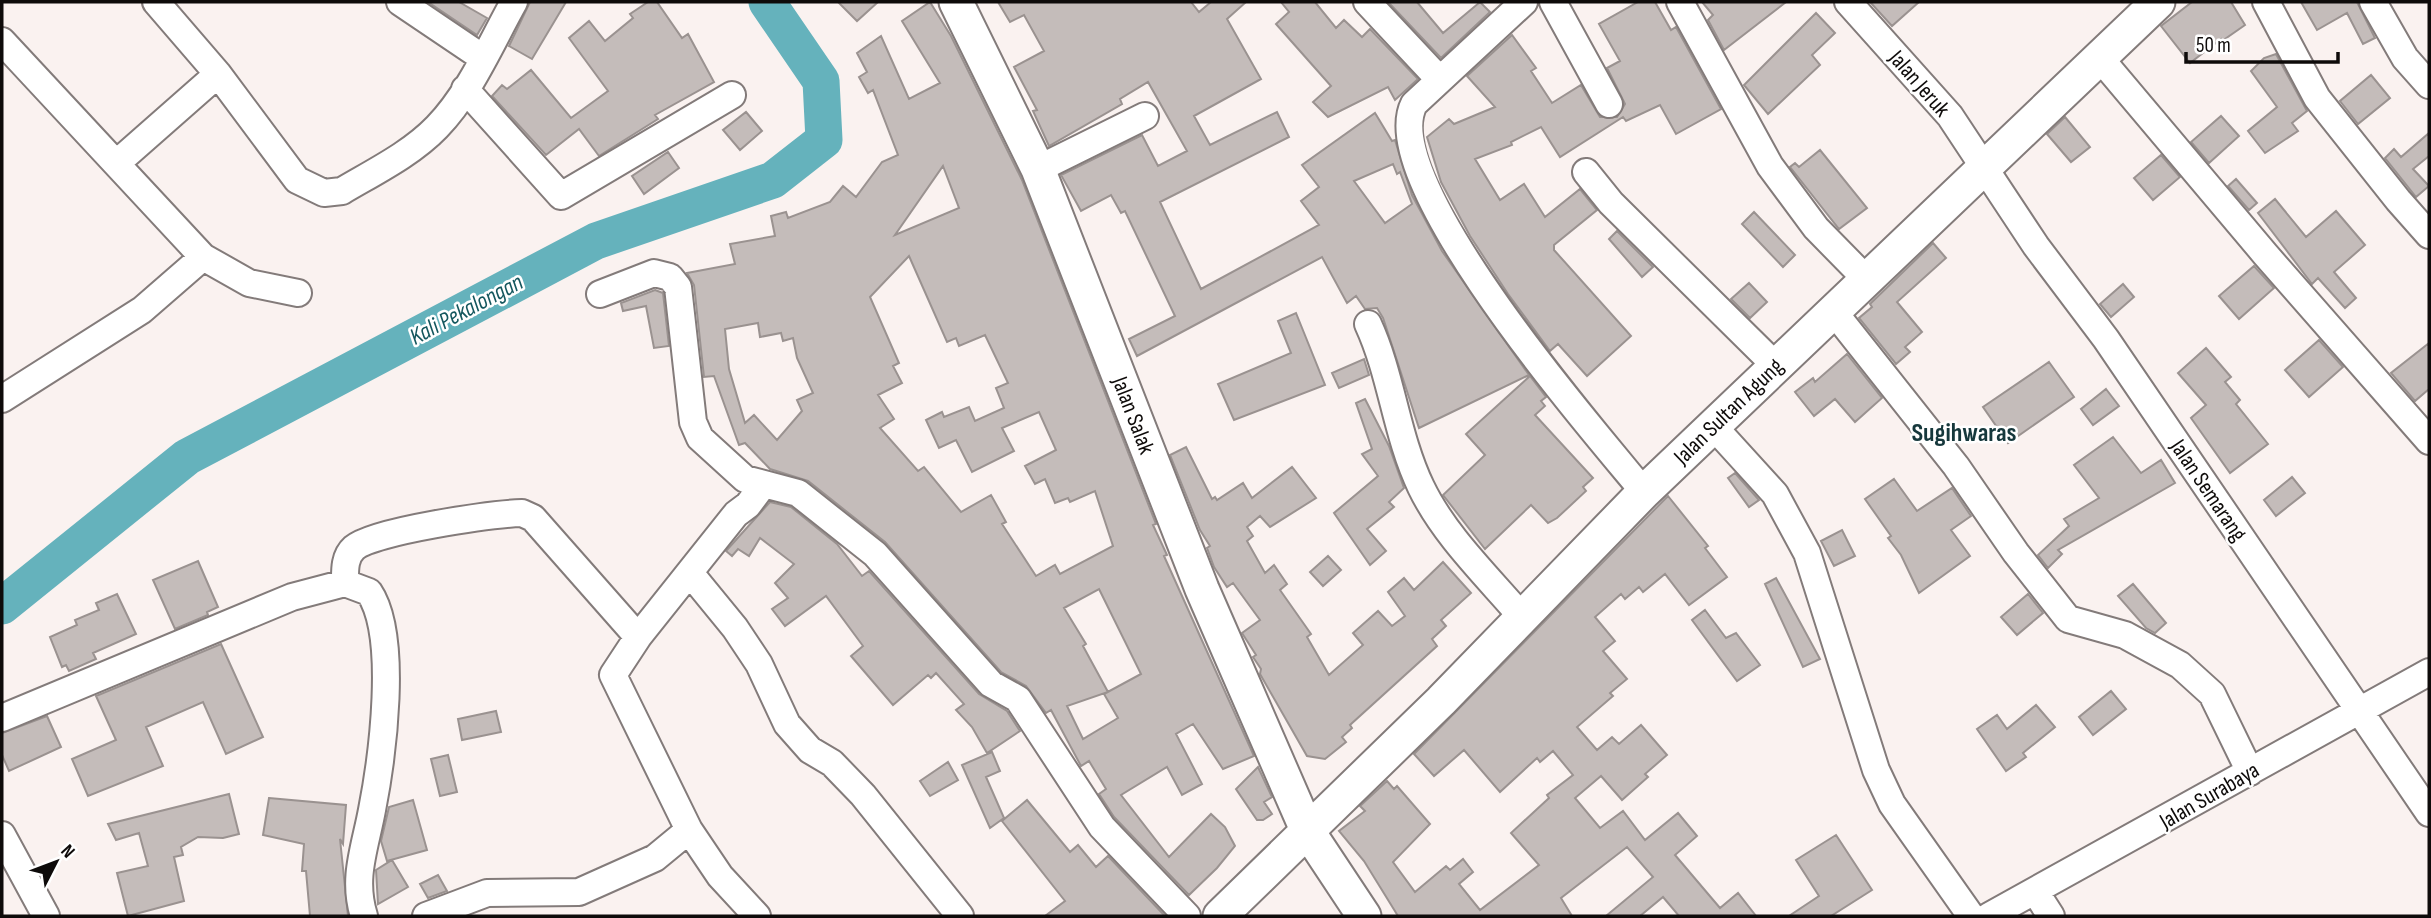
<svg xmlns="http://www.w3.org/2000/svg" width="2431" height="918" font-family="'Sofia Sans Condensed',sans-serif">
  <rect width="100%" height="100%" fill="#faf2f0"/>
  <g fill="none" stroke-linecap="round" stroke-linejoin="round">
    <!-- river -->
    <path stroke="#65b2bc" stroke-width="37" d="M2,606l185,-149 409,-216 177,-61 51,-40 -3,-59 -54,-79"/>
  </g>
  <!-- building -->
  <path fill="#c4bcba" stroke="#9a9290" stroke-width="2" fill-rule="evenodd" d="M428,2h31l28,16 -10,17z
    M530,2h36l-34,57 -23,-13z
    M648,2h9l25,36 6,-4 26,48 -59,33 3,4 -59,37 -20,-27 -33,26 -54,-59 10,-11 5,4 24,-19 40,48 37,-27 -39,-53 20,-17 16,20 28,-23 -3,-4z
    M838,2h40l-21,19z
    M930,2l21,34 71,144 134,344 -3,1 14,30 -3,1 90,200 -31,13 -30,-45 -17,10 26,50 -20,11 -15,-28 -46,28 48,62 42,-43 14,13 10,19 -18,22 -28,27 -75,-78 -15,-23 7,-5 -17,-28 -8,5 -30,-56 -5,3 -20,-27 -25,-14 -116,-130 -77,-61 -38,-12 -25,-26 -6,2 -25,-69 -10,1 -10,-92 -7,-12 48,-9 -5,-20 45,-8 -4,-20 15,-4 2,6 42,-16 13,-16 13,11 26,-35 16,-7 -25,-65 -5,3 -9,-16 8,-5 -10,-19 24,-17 28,63 31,-16 -38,-62zM943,166l16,42 -64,27zM909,256l38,86 9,-4 3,8 26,-11 23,48 -12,5 8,20 -29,13 -6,-14 -25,10 -2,-5 -16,8 13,28 17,-8 16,32 42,-21 -12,-23 37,-16 17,38 -31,16 10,18 10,-5 10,24 13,-5 2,4 25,-11 18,55 -53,28 -5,-9 -19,11 -34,-52 4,-2 -15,-27 -30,17 -37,-45 -6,4 -38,-43 14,-9 -16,-24 24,-12 -9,-17 6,-3 -29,-66zM758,323l2,14 21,-4 2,8 10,-3 4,20 16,35 -16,7 5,11 -25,29 -23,-25 -9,8 -16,-54 -4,-40zM1099,589l42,85 -37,20 14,24 -35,21 -16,-33 41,-14 -25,-46 3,-2 -22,-36z
    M998,2h193l8,10 12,-10h35l-19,17 34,60 -67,37 16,29 67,-33 12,25 -129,65 41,87 118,-64 -18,-24 18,-14 -17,-22 73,-52 17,28 3,-1 17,55 30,56 87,124 -110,53 -36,-110 -6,-10 -12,1 -9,-13 -9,7 -25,-46 -185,99 -8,-17 46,-23 -50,-105 -4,2 -10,-18 -30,16 -20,-36 81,-40 16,31 29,-15 -39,-69 -28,17 2,5 -73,42 -16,-35 4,-1 -23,-43 30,-16 -20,-36 -14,7zM1393,164l4,10 3,-2 12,32 -27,19 -31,-42z
    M1281,2h34l21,26 8,-8 18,17 8,-8 48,50 -23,21 -7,-13 -60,30 -15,-15 18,-16 -55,-62 13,-12z
    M1388,2h29l26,31 37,-31 10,10 -49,46z
    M1638,2h17l16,28 5,-3 45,82 -45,25 -16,-29 -34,16 -3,-4 -63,40 -19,-30 -30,15 1,3 -37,14 25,41 24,-16 21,33 35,-28 17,21 -43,35v5l77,86 -44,40 -29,-32 -8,7 -42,-57 -38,-58 -29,-54 -14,-45 22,-18 5,5 41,-17 -28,-31 45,-41 24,33 -5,3 21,32 29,-18 19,32h17l8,-13 -18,-36 13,-7 -21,-37z
    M1702,2h84l-62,48 -16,-30 5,-5z
    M1870,2h49l-27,24z
    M2192,2h39l14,23 -23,16 -1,-2 -31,24 -29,-37z
    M2301,2h56l18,36 -12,6 -16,-31 -30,17z
    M1816,13l19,20 -23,22 8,10 -52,49 -24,-29z
    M2276,54l31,57 -15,12 6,8 -33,22 -17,-22 29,-24 -26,-36 13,-13z
    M2371,75l19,23 -32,26 -18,-23z
    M746,112l16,19 -22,19 -17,-20z
    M2221,116l18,20 -30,27 -18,-21z
    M2065,117l25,30 -19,15 -24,-28z
    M2429,133v23l-16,13 16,17 -13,11 -31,-39 9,-9 7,8z
    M1820,150l47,58 -28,21 -49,-62 5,-4 4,4z
    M668,152l11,16 -35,26 -12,-18z
    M2161,155l19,22 -27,23 -19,-22z
    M2236,179l21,24 -8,7 -21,-24z
    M2275,199l31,38 30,-26 29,34 -31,27 22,26 -11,10 -27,-30 -6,6 -54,-71z
    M1754,212l41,43 -12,12 -41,-43z
    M1617,231l36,36 -11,10 -33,-38z
    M1933,243l13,15 -49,44 25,30 -17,15 5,5 -14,12 -37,-46 13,-11 -2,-3z
    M2254,266l20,22 -35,31 -20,-23z
    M1749,283l18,19 -17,16 -19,-19z
    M2123,284l11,13 -23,20 -11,-13z
    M655,290l8,3 6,53 -15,2 -8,-42 -23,5 -2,-8z
    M1296,313l29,72 -91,35 -16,-36 73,-31 -13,-32z
    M2319,340l24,27 -34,30 -24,-27z
    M2429,343v46l-14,12 -24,-28z
    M2206,348l25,29 -6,5 15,18 -4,4 32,40 -38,29 -39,-55 15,-13 -28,-32z
    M1847,354l35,44 -27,24 -20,-23 -21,17 -19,-24 18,-14 2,4z
    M1364,359l5,16 -30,13 -7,-15z
    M2049,362l25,35 -66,46 -25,-36z
    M1530,376l16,21 -5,4 4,5 -10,9 58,63 -10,9 3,4 -29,27 -9,5 -17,-18 -46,44 -42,-54 42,-40 -19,-21z
    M2106,389l13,17 -26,19 -12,-16z
    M1365,399l24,47 15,42 -15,14 5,5 -27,22 19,22 -16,14 -36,-52 44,-37 -16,-22 10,-5 -16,-46z
    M2113,437l28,36 20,-13 14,23 -117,67 4,4 -14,14 -10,-13 31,-29 -5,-7 35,-21 -25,-33z
    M1186,447l26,52 3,-2 2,3 26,-17 9,15 40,-31 24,31 -46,29 -10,-11 -13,11 6,9 -6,5 18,32 9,-8 13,19 -7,6 31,44 -4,3 22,38 34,-30 -10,-12 25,-22 14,15 13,-10 -17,-24 16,-14 10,12 29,-28 28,31 -30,27 5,6 -14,13 5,7 -87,79 2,3 -10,9 4,5 -21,17 -18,-3 -47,-82 1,-5 -8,-12 3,-2 -14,-22 18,-13 -27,-37 -6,4 -13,-20 -7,-19 3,-2 -10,-16 -30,-75z
    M1735,473l24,27 -10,7 -21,-29z
    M2292,477l13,16 -29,23 -12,-16z
    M1894,479l23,32 35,-23 19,28 -20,14 19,26 -51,37 -18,-38 -13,-17 3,-2 -26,-37z
    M1668,496l40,50 -3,2 22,29 -38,28 -24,-31 -22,18 -4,-5 -14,12 -4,-5 -26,23 20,24 -12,10 24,28 -17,14 3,3 -36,31 20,23 15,-13 7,7 22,-19 26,30 -22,19 3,3 -26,23 -21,-24 -26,22 25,30 23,-17 22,29 33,-27 19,23 -22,19 45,53 18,-15 18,23h-77l-16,-19 -23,19h-34l47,-39 -26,-30 -66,51 11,18h-174l-34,-55 -25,-30 26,-20 -5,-5 27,-25 7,8 3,-3 33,38 -37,38 22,30 31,-26 4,4 13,-11 10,13 -14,12 21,26 59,-45 -28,-32 38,-35 -2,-3 26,-20 -20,-24 -13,11 -3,-4 -37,34 -36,-42 -30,26 -20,-22z
    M770,502l21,5 46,37 25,32 7,-5 110,123 28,17 13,20 -33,22 -15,-26 -16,-17 8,-6 -28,-31 -5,5 -3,-3 -35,30 -42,-49 12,-10 -37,-50 -41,30 -13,-17 16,-11 -13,-15 19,-19 -34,-26 -11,18 -11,-7 -6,7 -6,-5z
    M1842,530l13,26 -21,10 -13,-25z
    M1328,556l13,14 -18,16 -13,-14z
    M198,561l20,46 -11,5 1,3 -33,14 -22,-49z
    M1776,578l44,81 -17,8 -38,-83z
    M2133,584l33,39 -11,10 -9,-5 -28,-32z
    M117,594l19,40 -43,19 3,6 -27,12 -3,-6 -4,2 -12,-30 27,-12 -2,-5 24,-10 -3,-7z
    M2028,594l15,19 -26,22 -16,-18z
    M1705,610l21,28 10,-5 24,32 -23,16 -45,-61z
    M221,644l42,93 -37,17 -23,-52 -57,25 17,39 -75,30 -16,-37 44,-19 -20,-44z
    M2111,691l15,18 -33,26 -14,-18z
    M2036,705l19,22 -32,26 3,4 -20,14 -29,-42 20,-14 10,14z
    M496,711l5,21 -39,8 -4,-21z
    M47,716l14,31 -52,24 -7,-16v-22z
    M992,752l8,19 -14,6 18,41 -14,10 -28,-63z
    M448,755l9,37 -17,4 -9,-37z
    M948,762l10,18 -28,16 -10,-15z
    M1258,767l14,30 -8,5 8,12 -9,6h-6l-21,-31z
    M229,794l10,40 -16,4 -25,-1 -17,10 2,8 -9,2 10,44 -56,15 -11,-43 31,-7 -9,-33 -23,7 -8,-16z
    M269,798l77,7 -3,39 -3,-5 8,77h-38l-4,-45h-4l2,-27 -41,-9z
    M413,800l14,50 -40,11 -6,-20 8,-34z
    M1027,800l43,52 8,-7 18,22 12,-11 57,60h-120l20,-15 -63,-80z
    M1836,835l36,55 -41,26h-42l30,-20 -23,-36z
    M392,860l16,27 -30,17 -2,-34z
    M438,875l9,16 -19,7 -8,-14z"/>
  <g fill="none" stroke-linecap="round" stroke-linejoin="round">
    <!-- minor casing -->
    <g stroke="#837b7a" stroke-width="30">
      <path id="minor" d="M156,2l62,72 79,106 27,13 18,-2c32,-19 69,-37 95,-64 33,-34 54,-84 77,-125
        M400,2l83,56
        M1367,2l72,77
        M1524,2l-110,102c-39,76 179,326 230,388
        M1553,2l56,102
        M1680,2l90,164 46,62 51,52
        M1848,2l102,114 86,130 70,93 323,474
        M2266,2l51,96 81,102 31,35
        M2373,2l32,56 24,27
        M2,41l201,216 -61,53 -140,89
        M2099,57l166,197 164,187
        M465,89l96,107 171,-101
        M118,162l100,-88
        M1038,169l107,-53
        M1586,172l25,31 164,162
        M203,257l46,26 49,10
        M600,294l54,-21 16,4 8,10 15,135 7,16 45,41 53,14 77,61 116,130 27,15 84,128 85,89
        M1834,312l122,154 60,87 52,66 57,16 55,30 32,29 38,78
        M1368,324c24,52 28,111 53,163 23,48 66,89 101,130
        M1714,427l61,67 32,59 69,217 16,34 79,112
        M690,573l45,55 24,36 28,60 23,26 22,13 31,32 97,121
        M345,583c0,-12 -1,-26 9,-35 19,-17 138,-34 168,-35l11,5 105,119
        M2,718l290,-121 53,-14 24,9c30,44 13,167 3,218 -7,38 -20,68 -8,106
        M689,830l31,46 37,40
        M2,835l44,81
        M2035,891l16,25
        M426,916l61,-23 92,-1 76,-34 34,-28 -76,-155 25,-38 98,-123 12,-9 15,-20
        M1989,916l440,-244"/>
    </g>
    <!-- major casing -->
    <g stroke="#837b7a" stroke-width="37">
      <path id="major" d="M956,2l82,167 164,420 105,241 57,86
        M1220,916l221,-215 203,-209 514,-490"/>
    </g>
    <!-- minor -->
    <use href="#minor" stroke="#fff" stroke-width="26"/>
    <!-- major -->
    <use href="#major" stroke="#fff" stroke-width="33"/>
  </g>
  <g text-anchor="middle" stroke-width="5" stroke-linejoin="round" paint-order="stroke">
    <!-- street labels -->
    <g font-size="23" fill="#0e0b0a" stroke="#fff">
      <text transform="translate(1920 83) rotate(49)" y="8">Jalan Jeruk</text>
      <text transform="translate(1728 411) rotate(-44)" y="8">Jalan Sultan Agung</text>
      <text transform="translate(1134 415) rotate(69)" y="8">Jalan Salak</text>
      <text transform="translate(2209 490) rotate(56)" y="8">Jalan Semarang</text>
      <text transform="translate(2209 795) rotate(-30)" y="8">Jalan Surabaya</text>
    </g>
    <!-- water labels -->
    <g font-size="24" font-style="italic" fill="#14575e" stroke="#fff">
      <text transform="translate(466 309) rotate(-28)" y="8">Kali Pekalongan</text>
    </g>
    <!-- quarter labels -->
    <g font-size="26" font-weight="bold" fill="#16383c" stroke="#fff">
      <text x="1964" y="441">Sugihwaras</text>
    </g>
  </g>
  <!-- border -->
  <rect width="2431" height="918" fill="none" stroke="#0e0b0a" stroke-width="7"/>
  <!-- north arrow -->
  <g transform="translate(56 862) rotate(48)" stroke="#ffffff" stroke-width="5" paint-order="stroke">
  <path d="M0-5L12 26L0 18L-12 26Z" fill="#0e0b0a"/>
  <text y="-10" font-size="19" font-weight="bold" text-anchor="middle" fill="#0e0b0a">N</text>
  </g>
  <!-- scale -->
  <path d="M2186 52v10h152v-10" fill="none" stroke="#0e0b0a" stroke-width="3.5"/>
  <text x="2196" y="52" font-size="21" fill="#0e0b0a" stroke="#ffffff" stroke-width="5" paint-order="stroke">50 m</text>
</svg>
